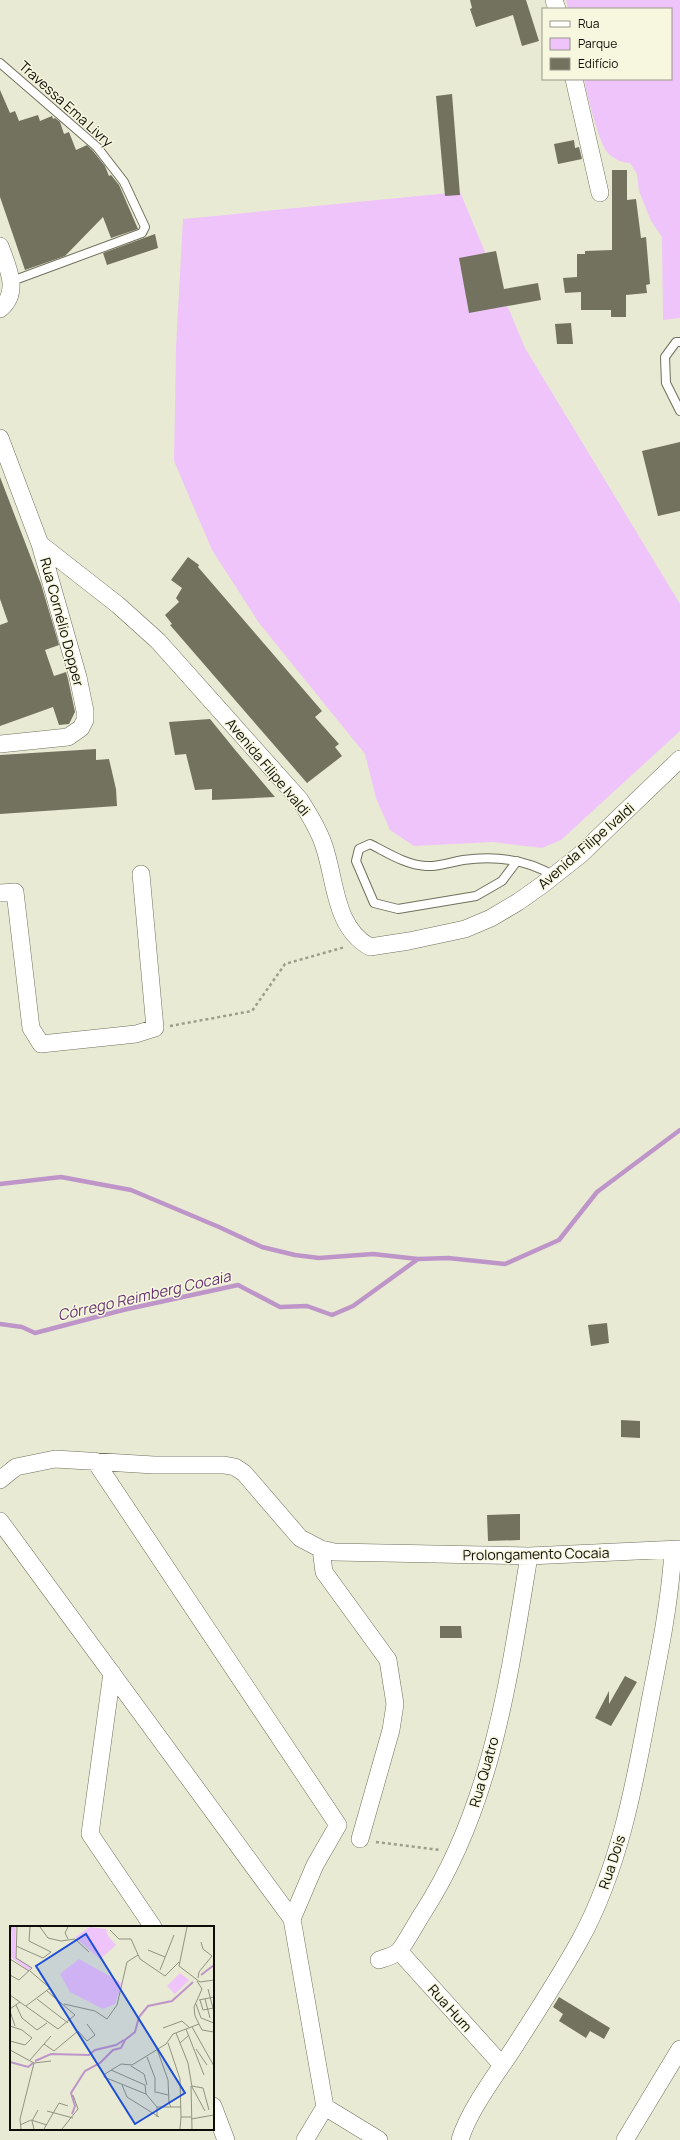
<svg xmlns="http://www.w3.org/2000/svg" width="680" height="2140" font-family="Manrope,sans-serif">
  <rect width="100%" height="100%" fill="#e9ead3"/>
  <!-- green -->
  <path fill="#eec4fa" d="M566,0h114v318l-17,2 -1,-83 -11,-16 -12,-30 -2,-17 -7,-11c-8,0 -16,-4 -22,-10 -9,-9 -21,-59 -24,-74h87v-70h-103z
    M460,192l65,156 155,256v127l-119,109 -19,8 -50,-6 -78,4 -24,-16 -14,-32 -11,-44 -106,-131 -47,-73 -38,-89 2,-113 7,-129z"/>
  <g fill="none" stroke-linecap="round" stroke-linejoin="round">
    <!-- stream -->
    <path stroke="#be95c9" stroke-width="4.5" d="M0,1184l61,-7 70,13 88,37 43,20 33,8 24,3 54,-4 45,5
      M0,1324l22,3 13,6 88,-23 115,-25 42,22 27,-1 25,9 21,-9 65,-47 30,-1 57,6 54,-24 38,-48 83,-62"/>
  </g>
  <!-- building -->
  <path fill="#72725e" d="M470,0h56l13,41 -17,5 -9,-31 -37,12 -6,-18 2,-1z
    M0,90l10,23 5,-2 4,10 19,-6 2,6 12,-5 1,3 2,-1 5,4 4,12 5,-2 7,18 11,-5 6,6 12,15 4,10 2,-1 8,10 19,44 -27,9 -8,-21 -38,39 -40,14 -25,-73z
    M452,94l8,101 -15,1 -9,-100z
    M574,140l1,8 4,-1 3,12 -24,5 -4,-20z
    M612,170h15v30l9,-1 5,39 5,-1 4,47 -4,1 1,8 -21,2v22h-15v-7h-30v-18l-16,1 -2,-15 14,-1v-23h8v-3l27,-1z
    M155,234l3,14 -51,17 -4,-12z
    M496,251l8,38 34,-6 3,17 -72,13 -10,-55z
    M571,323l2,21h-16l-2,-20z
    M680,442v69l-22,5 -16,-65z
    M0,477l41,107 18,61 -14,5 9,26 12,-4 2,7 7,33 -6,12 -10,1 -6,-18 -53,19v-101l8,-3 -8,-23z
    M188,557l11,8 -1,2 124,144 -7,6 24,27 -4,3 7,9 -35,27 -137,-158 2,-1 -7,-9 14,-13 -3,-4 6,-10 -11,-8z
    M210,719l26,32 39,46 -63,3v-11l-17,1 -9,-36 -11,1 -6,-33z
    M96,749v11l13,-1 7,30 1,17 -117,8v-59z
    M607,1323l2,20 -18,3 -3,-21z
    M621,1420l19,1v17l-19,-1z
    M520,1514v26l-32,1 -1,-26z
    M440,1626h21l1,12h-22z
    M625,1676l12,6 -26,44 -16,-8 14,-27v13z
    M559,1997l51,31 -6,11 -14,-8 -4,7 -27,-17 4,-7 -10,-7z"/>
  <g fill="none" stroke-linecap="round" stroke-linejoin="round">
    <!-- service casing -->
    <g stroke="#70705d" stroke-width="10">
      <path id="service" d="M0,63l97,84 27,35 21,45 -3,6 -130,48
        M680,342h-4l-11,15 1,26 14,28
        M517,861l-15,20 -26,15 -78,13 -24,-6 -18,-42 3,-12 11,-5c18,9 36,21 56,22 12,1 25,-4 37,-6 31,-4 64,-1 91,16"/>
    </g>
    <!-- minor casing -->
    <g stroke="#70705d" stroke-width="18">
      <path id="minor" d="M554,0l3,9
        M574,79l26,114
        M0,246c7,20 21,46 0,63
        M0,438l40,106 38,133 7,34v9l-4,8 -13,9 -68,7
        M40,544l78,61 40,36 142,159c9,14 19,30 24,46 12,35 10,81 46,101l39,-6 56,-12 26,-11 27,-16 24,-17 38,-30 100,-96
        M0,893l15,-1 16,136 10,16 95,-10 19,-6 -14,-154
        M95,1461l243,364 -23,40 -23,54
        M0,1480l16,-13 39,-8 99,6h70l11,2 9,6 56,65 21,11 13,3 195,4 151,-7
        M0,1521l292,398 33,188 -20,33
        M321,1549l3,23 64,88 7,44 -4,26 -31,109
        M112,1673l-22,161 63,93
        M399,1951l103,114
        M379,1960c6,-2 14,-4 19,-8 5,-4 21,-34 26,-41 68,-106 85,-233 105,-355
        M213,2106l13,34
        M325,2107l54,33
        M460,2140c8,-28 35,-64 51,-88 24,-37 48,-74 69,-112 40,-73 55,-158 70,-239 10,-50 20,-100 23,-151
        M625,2140l55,-91"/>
    </g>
    <!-- path -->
    <path stroke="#9d9d8c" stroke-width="2.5" stroke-dasharray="3 3" stroke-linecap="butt" d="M170,1026l82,-15 33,-47 60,-17
      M376,1842l64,8"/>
    <!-- service -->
    <use href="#service" stroke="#fff" stroke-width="8"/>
    <!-- minor -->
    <use href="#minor" stroke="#fff" stroke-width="17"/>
  </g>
  <g text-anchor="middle" stroke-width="3" stroke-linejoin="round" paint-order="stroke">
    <!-- street labels -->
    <g font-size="14" fill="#0d0d06" stroke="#f7f7e0">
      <text transform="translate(66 104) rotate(42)" y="5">Travessa Ema Livry</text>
      <text transform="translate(62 622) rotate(75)" y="5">Rua Cornélio Dopper</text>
      <text transform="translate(268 767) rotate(50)" y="5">Avenida Filipe Ivaldi</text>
      <text transform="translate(586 846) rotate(-41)" y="5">Avenida Filipe Ivaldi</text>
      <text transform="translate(536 1554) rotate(-1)" y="5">Prolongamento Cocaia</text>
      <text transform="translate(484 1772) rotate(-74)" y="5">Rua Quatro</text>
      <text transform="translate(612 1862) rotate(-72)" y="5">Rua Dois</text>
      <text transform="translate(450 2008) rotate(48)" y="5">Rua Hum</text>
    </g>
    <!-- water labels -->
    <g font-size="15" font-style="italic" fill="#643271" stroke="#f7f7e0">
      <text transform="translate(144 1296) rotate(-13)" y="5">Córrego Reimberg Cocaia</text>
    </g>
  </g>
  <!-- overview -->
  <g transform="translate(10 1926)">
    <rect width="204" height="204" fill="#e9ead3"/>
    <path d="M2,1h4l-1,30 16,10 -2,4 -18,-14zM80,1l16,2 2,7 8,9 -16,14 -25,-22zM69,33l43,24 -7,21 -12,5 -33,-17 -10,-18zM170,47l9,7 -14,14 -8,-8z" fill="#eec4fa"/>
    <path fill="none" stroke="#be95c9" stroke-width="2" d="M191,49l13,-10M25,135l16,-7 38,1 6,-5 21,-5 8,-5M0,136l18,5 5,-4M62,188l3,-8 -4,-13 14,-22 15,-8 13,-13 8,-2 4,-8 10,-8 4,-15 9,-11 24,-5 21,-19"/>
    <path fill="none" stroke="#919281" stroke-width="1" d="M30,1l8,11 13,3 14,-2 14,13M177,1l-8,39 21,16 14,-2M100,4l9,9h12l9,20 25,17 14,-14M58,13l-3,-6 3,-6M0,14l1,-13M6,20l27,12 8,-6 -22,-11 1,-14M138,24l17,7M0,33l19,12M150,44l14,-35M0,49l9,5 13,-12 -16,-10 1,-31M188,52l1,-6 13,-16 -9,-7 -2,-7M187,55l5,8 -8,18 1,9 7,14 12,2M198,63l6,23M0,69l48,34 17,-14 -28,-24M27,73l31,24M195,73l5,19M189,74l15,-3M190,74l3,10 11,-2M54,78l31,7 12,8 10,-14 10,-43 11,-7M186,78l5,14 13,5M6,79l6,13 15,12 10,-7M16,80l24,-18 -20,-17M0,83l10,-7M0,85l5,15M0,100l12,4 10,8 -7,7 -15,-4M182,101l22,39M153,102l19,-7 8,7M176,103l18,46M166,107l12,30 4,24 13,24M158,117l12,36 1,38h10M170,117l9,-8M34,118l10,7 24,-20 9,10 8,-6 -8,-11M147,123l11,31 1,23 2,4h10M186,123l11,16M0,124l24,13 -14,56 1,10M137,131l8,21v15M20,134l21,-24M24,137l17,-2M121,140l13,8 3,11M101,144l34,15 1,9M112,159l5,12 32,20M181,160l1,43M182,160l11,2 6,22M146,166l12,3M147,181h14M37,185l26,7M147,191v-10l-11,-13 -42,-17 1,-3 16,-10 11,1 34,-21 7,-10 26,-10M181,193l23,-4M10,199l11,-5 16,5M24,203l-2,-8 6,-11M34,203l15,-26 9,3M52,203l16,-20 -5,-14M170,203l1,-12"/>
    <path fill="#1d4ed8" fill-opacity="0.15" stroke="#1d4ed8" stroke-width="2" d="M76,8l99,159 -50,31 -99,-158z"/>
    <rect width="204" height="204" fill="none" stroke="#0d0d06" stroke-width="2"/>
  </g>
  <!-- legend -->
  <rect x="542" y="8" width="130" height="72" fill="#f7f7e0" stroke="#999989"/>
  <rect x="550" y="21" width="20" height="6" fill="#ffffff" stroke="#999989"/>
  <text x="578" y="28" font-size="12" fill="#0d0d06">Rua</text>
  <rect x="550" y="38" width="20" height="12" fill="#eec4fa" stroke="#999989"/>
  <text x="578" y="48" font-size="12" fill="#0d0d06">Parque</text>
  <rect x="550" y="58" width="20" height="12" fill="#72725e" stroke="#999989"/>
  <text x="578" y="68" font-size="12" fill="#0d0d06">Edifício</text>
</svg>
